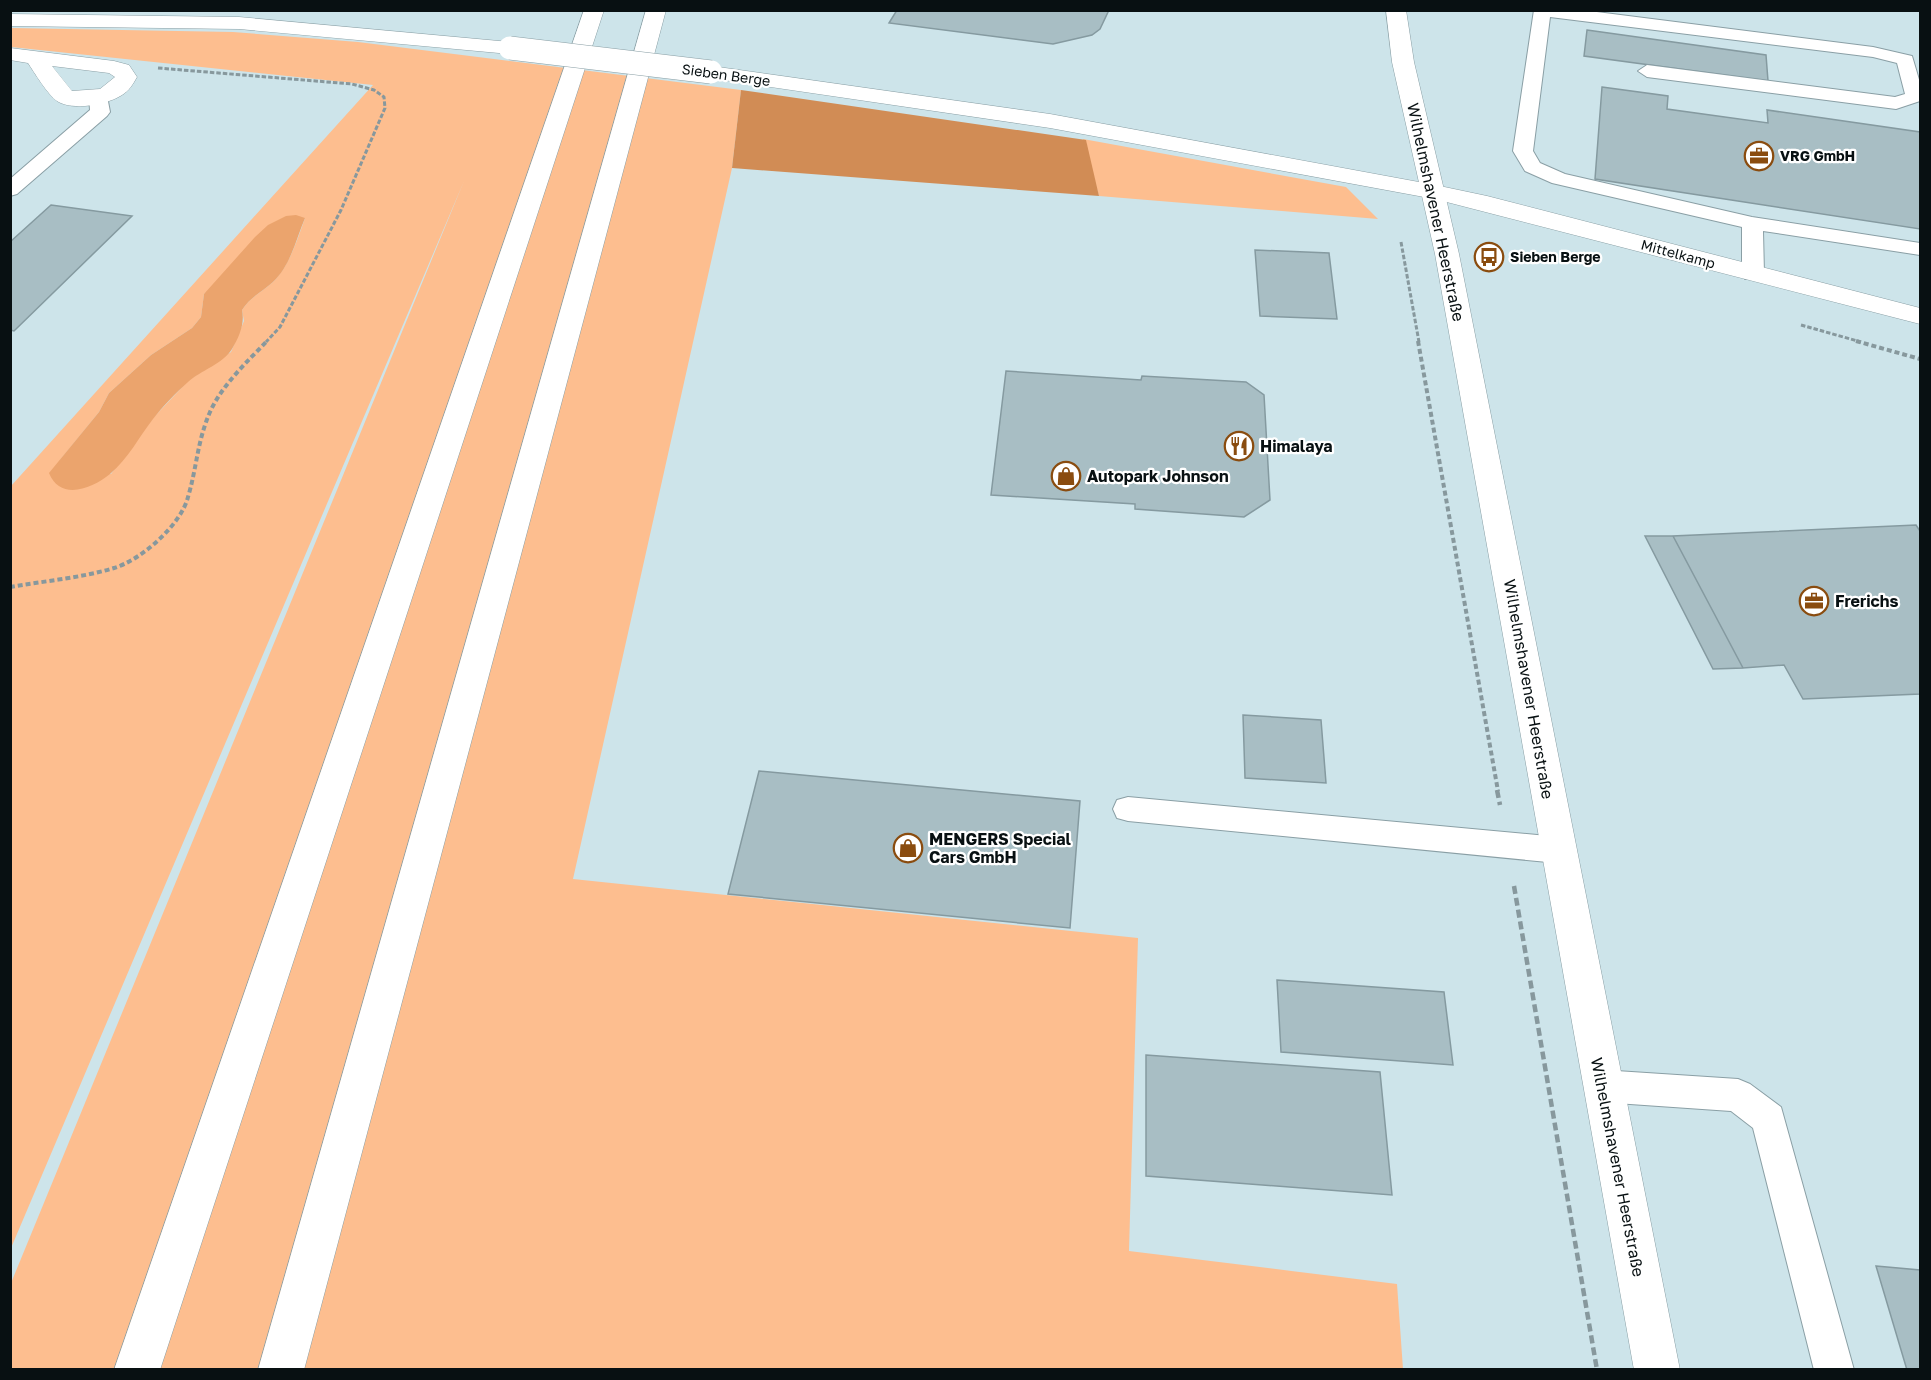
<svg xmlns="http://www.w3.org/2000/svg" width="1931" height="1380" font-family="'Golos Text',sans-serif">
  <rect width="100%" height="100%" fill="#cde4ea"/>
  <!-- green -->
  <path fill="#fdbe8f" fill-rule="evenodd" d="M11,28l222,4 125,10 383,48 -9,78 -159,711 565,59 -9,313 268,33 6,85h-1392v-86l453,-1102 -453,1067v-762l362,-401 -362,-38zM305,218c-8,22 -15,47 -32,64 -11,10 -23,15 -31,28l2,11 -13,31 -42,28 -36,38 -42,56 -51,-14 39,-48 10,-19 42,-38 41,-27 9,-11 3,-23z
    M1083,139l263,48 32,32 -279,-23z"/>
  <!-- forest -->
  <path fill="#d18c55" d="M741,90l345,50 13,56 -367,-28z"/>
  <!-- water -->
  <path fill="#eba46d" d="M296,215l9,3c-9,21 -14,47 -32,64 -11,10 -23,15 -31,28 3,14 -3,27 -10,39 -8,14 -32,22 -44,33 -12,11 -25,24 -35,37 -14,18 -25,40 -43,55 -18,15 -50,27 -61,-1l50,-61 10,-19 42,-38 41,-27 9,-11 3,-23 51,-57 13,-12 18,-9z"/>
  <!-- building -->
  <path fill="#a8bec4" stroke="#859aa0" stroke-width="1.5" d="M897,10h212l-9,19 -8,6 -39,9 -164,-21z
    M1587,30l179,25 2,26 -184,-25z
    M1602,87l66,9 -1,13 101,14 -1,-13 153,22v97l-325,-50z
    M51,205l81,11 -118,115 -4,-1v-88z
    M1255,250l74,3 8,66 -77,-3z
    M1006,371l135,9 1,-4 104,6 18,13 6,105 -26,17 -109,-8v-5l-144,-9z
    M1916,525l4,6v163l-117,5 -19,-34 -41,3 -70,-132z
    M1645,536h28l70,132 -30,1z
    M1243,715l78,5 5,63 -81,-5z
    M759,771l321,30 -10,127 -342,-34z
    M1277,980l167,12 9,73 -172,-13z
    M1146,1055l234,17 12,123 -246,-19z
    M1876,1266l44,4v100h-13z"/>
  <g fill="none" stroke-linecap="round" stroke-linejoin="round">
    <!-- service casing -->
    <g stroke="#8a9fa5" stroke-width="2">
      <path id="service" d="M1534,10h47l292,37 39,9 8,27v18l-24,8 -249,-32 -9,-6 9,-6 248,32 10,-3 -8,-31 -24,-6 -323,-40 -17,134 7,12 25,11 187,43 168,26v12l-157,-24 1,43 -3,5h-16l-3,-5v-47l-190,-44 -27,-12 -12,-20z
        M98,90l9,6 3,16 -3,4 -90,78 -7,2v-17l80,-69 -1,-14z
        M1128,797l430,40 11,4 5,9 -5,9 -11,4 -430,-42 -11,-3 -4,-9 4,-9z
        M1601,1070l137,9 12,5 31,23 73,263h-40l-61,-242 -22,-17 -130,-9 -12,-5 -5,-11 5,-11z"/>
    </g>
    <!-- minor casing -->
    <g stroke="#8a9fa5" stroke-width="1">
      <path id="minor" d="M10,14l229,3 271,25 7,2 4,4 -4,4 -7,2 -271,-25 -229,-3z
        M10,48l104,13 15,4 8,12c-4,7 -8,14 -15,18 -15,10 -50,16 -65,6 -9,-6 -23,-29 -29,-38l-18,-3zM52,66l57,7 6,4 -15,12 -28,2z
        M711,66l339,48 385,71 52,11 433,112v16l-485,-125 -385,-71 -347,-51 -3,-5 3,-5z"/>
    </g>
    <!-- tertiary casing -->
    <g stroke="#8a9fa5" stroke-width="1">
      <path id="tertiary" d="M1386,10h20l8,52 45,192 221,1116h-46l-199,-1116 -43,-192z"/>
    </g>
    <!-- motorway casing -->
    <g stroke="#8a9fa5" stroke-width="1">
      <path id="motorway" d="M584,10h20l-444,1360h-46z
        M646,10h20l-362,1360h-46z"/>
    </g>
    <!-- path-far2 -->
    <path stroke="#87989d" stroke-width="3" stroke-dasharray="4.5 2" stroke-linecap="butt" d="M158,68l194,16 22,6 10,7 1,11 -44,102 -61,117 -14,15
      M1401,242l18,100
      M1801,325l60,17"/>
    <!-- path-far1 -->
    <path stroke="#87989d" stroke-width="4" stroke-dasharray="5 3" stroke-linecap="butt" d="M1418,341l80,450
      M1856,341l64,18
      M10,587c34,-6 71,-9 104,-19 27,-8 67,-43 74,-71 9,-30 9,-55 22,-85 12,-27 37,-50 57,-71"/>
    <!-- path -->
    <path stroke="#87989d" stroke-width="4.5" stroke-dasharray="8 4" stroke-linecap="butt" d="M1497,790l3,15
      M1514,886l83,484"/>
    <!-- service -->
    <use href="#service" fill="#fff" fill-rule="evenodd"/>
    <!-- minor -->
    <use href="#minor" fill="#fff" fill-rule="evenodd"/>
    <!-- tertiary -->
    <use href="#tertiary" fill="#fff" fill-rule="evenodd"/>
    <!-- motorway -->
    <use href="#motorway" fill="#fff" fill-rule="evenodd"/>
    <!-- minor-bridge casing -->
    <g stroke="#8a9fa5" stroke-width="24" stroke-linecap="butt">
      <path id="minor-bridge" d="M510,48l201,24"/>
    </g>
    <!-- minor-bridge -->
    <use href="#minor-bridge" stroke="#fff" stroke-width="23"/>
  </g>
  <!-- icons -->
  <defs>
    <g id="office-ring" transform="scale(1.5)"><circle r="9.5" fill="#fff" stroke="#8a4c0f" stroke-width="1.5"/><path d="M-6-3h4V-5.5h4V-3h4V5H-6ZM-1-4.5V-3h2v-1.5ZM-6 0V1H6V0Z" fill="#8a4c0f"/></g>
    <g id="bus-ring" transform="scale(1.5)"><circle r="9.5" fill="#fff" stroke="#8a4c0f" stroke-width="1.5"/><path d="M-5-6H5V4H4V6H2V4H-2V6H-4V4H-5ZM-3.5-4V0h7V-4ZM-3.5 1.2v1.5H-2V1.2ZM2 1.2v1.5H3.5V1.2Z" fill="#8a4c0f"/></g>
    <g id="restaurant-ring" transform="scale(1.5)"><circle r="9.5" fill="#fff" stroke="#8a4c0f" stroke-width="1.5"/><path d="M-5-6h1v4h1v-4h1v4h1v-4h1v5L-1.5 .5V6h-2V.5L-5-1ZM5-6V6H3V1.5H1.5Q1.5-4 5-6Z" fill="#8a4c0f"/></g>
    <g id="shop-ring" transform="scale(1.5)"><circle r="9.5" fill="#fff" stroke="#8a4c0f" stroke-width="1.5"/><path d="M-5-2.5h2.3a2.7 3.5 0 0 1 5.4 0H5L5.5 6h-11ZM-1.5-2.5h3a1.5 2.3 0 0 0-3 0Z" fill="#8a4c0f"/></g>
  </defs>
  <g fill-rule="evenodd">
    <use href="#office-ring" x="1759" y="156"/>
    <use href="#bus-ring" x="1489" y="257"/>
    <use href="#restaurant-ring" x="1239" y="446"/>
    <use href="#shop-ring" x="1066" y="476"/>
    <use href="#office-ring" x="1814" y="601"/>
    <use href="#shop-ring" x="908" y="848"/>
  </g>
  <g text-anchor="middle" stroke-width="4.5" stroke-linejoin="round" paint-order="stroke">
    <!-- far-street labels -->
    <g font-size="14" fill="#081012" stroke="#fff">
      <text transform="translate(726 75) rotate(8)" y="5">Sieben Berge</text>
      <text transform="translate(1678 254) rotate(15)" y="5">Mittelkamp</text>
    </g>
    <!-- far-poi labels -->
    <g font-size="14" font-weight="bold" fill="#081012" stroke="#fff" text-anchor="start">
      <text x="1780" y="161">VRG GmbH</text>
      <text x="1510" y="262">Sieben Berge</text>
    </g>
    <!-- street labels -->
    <g font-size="16" fill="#081012" stroke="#fff">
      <text transform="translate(1436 212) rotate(78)" y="6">Wilhelmshavener Heerstraße</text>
      <text transform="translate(1529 689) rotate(80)" y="6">Wilhelmshavener Heerstraße</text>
      <text transform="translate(1618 1167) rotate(79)" y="6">Wilhelmshavener Heerstraße</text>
    </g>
    <!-- poi labels -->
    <g font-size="16" font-weight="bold" fill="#081012" stroke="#fff" text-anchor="start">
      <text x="1260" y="452">Himalaya</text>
      <text x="1087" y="482">Autopark Johnson</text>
      <text x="1835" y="607">Frerichs</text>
      <text x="929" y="845">MENGERS Special<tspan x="929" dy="18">Cars GmbH</tspan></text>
    </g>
  </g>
  <!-- border -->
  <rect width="1931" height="1380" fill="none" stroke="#081012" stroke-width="24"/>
</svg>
